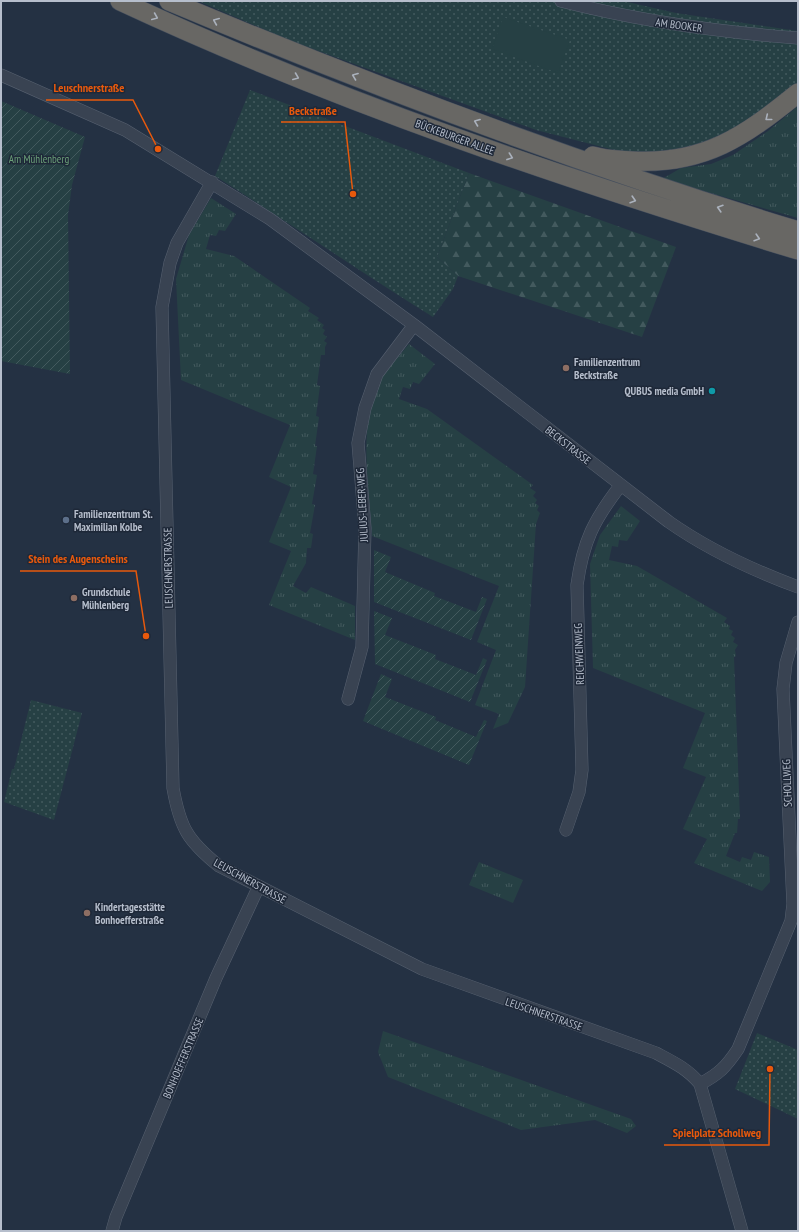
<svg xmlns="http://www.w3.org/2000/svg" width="799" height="1232" font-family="'PT Sans Narrow',sans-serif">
  <defs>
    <pattern id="grass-tufts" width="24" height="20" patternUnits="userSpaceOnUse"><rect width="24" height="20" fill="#264044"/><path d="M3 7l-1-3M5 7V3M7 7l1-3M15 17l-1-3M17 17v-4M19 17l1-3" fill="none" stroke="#435a5e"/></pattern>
    <pattern id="forest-firs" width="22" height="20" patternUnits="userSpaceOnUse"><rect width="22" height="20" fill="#264044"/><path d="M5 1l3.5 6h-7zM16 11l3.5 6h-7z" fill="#435a5e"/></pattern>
    <pattern id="park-dots" width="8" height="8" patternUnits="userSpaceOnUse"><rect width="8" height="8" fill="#264044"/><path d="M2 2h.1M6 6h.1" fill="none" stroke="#435a5e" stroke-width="1.8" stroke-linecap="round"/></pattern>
    <pattern id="garden-furrows" width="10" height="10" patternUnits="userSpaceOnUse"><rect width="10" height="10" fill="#264044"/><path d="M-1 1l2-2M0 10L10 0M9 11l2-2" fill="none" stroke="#435a5e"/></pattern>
  </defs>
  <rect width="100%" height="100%" fill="#243143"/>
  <!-- grass -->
  <path fill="url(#grass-tufts)" d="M798,106v112l-136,-39 19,-11 30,-4 22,-9 35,-24z
    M211,198l25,16 -11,17 -6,-1 -3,6 -6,-1 -4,14 28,7 76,52 -2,3 11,7 -2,2 7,5 -2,3 3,2 -2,4 4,3 -3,4 3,2 -2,4v8h-4l-4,30 3,1 -4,30 3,1 -4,29h2l-4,28 4,1 -5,29 3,1 -5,28 3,1 -2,14h-4l-1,15 -13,23 13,7 5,-6 44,19v34l-86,-35 22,-54 -22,-9 22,-55 -22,-10 21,-52 -109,-45 -5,-101 13,-44z
    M409,344l26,20 -16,20 -6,-2 -3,7 -7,-2 -4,12 28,10 106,76 -3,3 6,4 -3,4 4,4 -2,3 4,3 -2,4 3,3 -4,11 -11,163 -17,36 -15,6 6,-15 -24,-9 21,-55 -19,-8 22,-56 -127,-50c-3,-54 -17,-118 15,-166 7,-9 15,-17 22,-26z
    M621,506l19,15 -13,20 -8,-1 -1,7 -6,-1 -3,14 28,6 90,52 -3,4 6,4 -1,3 4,2 -2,4 4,3 -2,4 5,3 -3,5 1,6 -2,1 6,162h-2l-1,14h-2l-9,23 14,6 2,-5 9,3 3,-8 15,5 1,25 -8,9 -68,-28 13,-24 -24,-10 23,-52 -23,-9 22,-55 -112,-45 -3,-104 10,-29z
    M479,862l44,18 -10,23 -44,-18z
    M383,1031l248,88 5,7 -9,7 -32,-13 -74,10 -133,-53 -10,-25z"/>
  <!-- forest -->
  <path fill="url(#forest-firs)" d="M469,173l207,74 -34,90 -184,-61 -21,-19z"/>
  <!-- park -->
  <path fill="url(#park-dots)" d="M198,1h425l53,12 122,18v52l-42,33 -39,25 -47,13 -52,-3 -82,-21 -245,-89z
    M250,90l219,83 -32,84 21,19 -5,13 -20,28c-74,-46 -145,-95 -218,-141z
    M31,700l51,13 -28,107 -50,-18 8,-33h2z
    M757,1033l41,17v69l-63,-30z"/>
  <!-- garden -->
  <path fill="url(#garden-furrows)" d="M1,101l84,36 -13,48 -4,30 2,159 -69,-13z
    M374,550l17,7 -6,15 50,21 -1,3 42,16 6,-15 5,2 -16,41 -97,-38z
    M374,611l18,7 -7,17 51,20 -1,4 41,16 7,-17 4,2 -17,42 -95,-38z
    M381,674l11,5 -7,18 51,20 -1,3 41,17 8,-17 3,1 -18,44 -106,-44z"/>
  <!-- pitch -->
  <path fill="#264044" d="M503,17l67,23 -12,33 -66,-24z"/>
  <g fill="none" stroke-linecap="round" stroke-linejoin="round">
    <!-- minor casing -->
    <g stroke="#576170" stroke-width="13">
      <path id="minor" d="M561,1c78,20 157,31 237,37
        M1,75l124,55 145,89 144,106 255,197c40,28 83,48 129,65
        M212,182l-35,61 -7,20 -8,44 11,481c7,40 15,53 46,78l203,103 234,84c17,9 32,16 44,31l42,147
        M348,699l14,-52 3,-119 -7,-85 7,-35 12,-34 37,-49
        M566,830l13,-38 3,-22 -5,-185c6,-44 17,-65 43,-99
        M700,1084c19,-10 26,-17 38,-35l53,-128 2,-17 -10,-215 3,-26 12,-41
        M112,1231l4,-14 100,-239 42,-90"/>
    </g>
    <!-- trunk casing -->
    <g stroke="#444e5d" stroke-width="20">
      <path id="trunk" d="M120,1c219,102 448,179 678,249
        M169,1c205,86 415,165 629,230
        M593,156c13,4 26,4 39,5 72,4 113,-25 166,-68"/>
    </g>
    <!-- minor -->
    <use href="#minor" stroke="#394352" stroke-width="12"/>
    <!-- trunk -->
    <use href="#trunk" stroke="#686764" stroke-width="19"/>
  </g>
  <!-- one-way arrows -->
  <defs><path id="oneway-chevron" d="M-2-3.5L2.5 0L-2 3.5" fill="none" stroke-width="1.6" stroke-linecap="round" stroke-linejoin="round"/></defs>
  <g stroke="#aab1bc">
    <use href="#oneway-chevron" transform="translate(155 17) rotate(23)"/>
    <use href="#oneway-chevron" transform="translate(216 21) rotate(-157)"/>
    <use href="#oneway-chevron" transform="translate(355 76) rotate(-159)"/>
    <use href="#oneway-chevron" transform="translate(296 77) rotate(22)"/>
    <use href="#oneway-chevron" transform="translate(768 118) rotate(141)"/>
    <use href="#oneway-chevron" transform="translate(477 122) rotate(-159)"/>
    <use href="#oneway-chevron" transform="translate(510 157) rotate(20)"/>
    <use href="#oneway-chevron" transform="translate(633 200) rotate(17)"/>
    <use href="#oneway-chevron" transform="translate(720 208) rotate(-163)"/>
    <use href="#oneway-chevron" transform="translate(757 238) rotate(17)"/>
  </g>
  <!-- markers -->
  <g fill="#8d6e63" stroke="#1e2838" stroke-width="1.5">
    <circle cx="566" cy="368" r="4"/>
    <circle cx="74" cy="598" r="4"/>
    <circle cx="87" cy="913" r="4"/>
  </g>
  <circle fill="#0f9aa8" stroke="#1e2838" stroke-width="1.5" cx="712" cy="391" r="4"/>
  <circle fill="#5c6f8a" stroke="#1e2838" stroke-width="1.5" cx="66" cy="520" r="4"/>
  <g text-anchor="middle" stroke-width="3" stroke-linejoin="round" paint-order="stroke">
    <!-- street labels -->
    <g font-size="11" fill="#b6becc" stroke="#1e2838">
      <text transform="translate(679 25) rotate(8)" y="4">AM BOOKER</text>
      <text transform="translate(455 137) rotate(20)" y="4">BÜCKEBURGER ALLEE</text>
      <text transform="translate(568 445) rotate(38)" y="4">BECKSTRASSE</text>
      <text transform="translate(362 505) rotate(-93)" y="4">JULIUS-LEBER-WEG</text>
      <text transform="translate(168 568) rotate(-91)" y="4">LEUSCHNERSTRASSE</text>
      <text transform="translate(579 654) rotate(-92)" y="4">REICHWEINWEG</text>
      <text transform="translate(787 783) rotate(-92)" y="4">SCHOLLWEG</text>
      <text transform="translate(250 881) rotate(29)" y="4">LEUSCHNERSTRASSE</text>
      <text transform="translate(544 1014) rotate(19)" y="4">LEUSCHNERSTRASSE</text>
      <text transform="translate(183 1058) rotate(-67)" y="4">BONHOEFFERSTRASSE</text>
    </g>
    <!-- park labels -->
    <g font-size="11" fill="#6b9f78" stroke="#1e2838">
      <text x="39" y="163">Am Mühlenberg</text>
    </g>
    <!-- poi labels -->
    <g font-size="11" font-weight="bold" fill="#b6becc" stroke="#1e2838" text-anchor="start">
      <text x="574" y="366">Familienzentrum<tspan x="574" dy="13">Beckstraße</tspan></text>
      <text x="704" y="395" text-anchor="end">QUBUS media GmbH</text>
      <text x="74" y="518">Familienzentrum St.<tspan x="74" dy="13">Maximilian Kolbe</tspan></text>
      <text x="82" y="596">Grundschule<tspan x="82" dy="13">Mühlenberg</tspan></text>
      <text x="95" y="911">Kindertagesstätte<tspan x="95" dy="13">Bonhoefferstraße</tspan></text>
    </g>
  </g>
  <!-- callouts -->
  <path fill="none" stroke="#e8590c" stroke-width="1.5" d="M158 149L133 100H46M353 194L345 122H281M146 636L136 571H20M770 1069L769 1145H664"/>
  <g fill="#e8590c" stroke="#1e2838" stroke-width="1.5">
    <circle cx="158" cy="149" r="4"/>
    <circle cx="353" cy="194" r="4"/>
    <circle cx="146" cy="636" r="4"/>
    <circle cx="770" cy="1069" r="4"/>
  </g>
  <g font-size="12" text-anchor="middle" font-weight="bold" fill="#e8590c" stroke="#1e2838" stroke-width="3" stroke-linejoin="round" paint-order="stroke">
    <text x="89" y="92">Leuschnerstraße</text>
    <text x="313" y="115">Beckstraße</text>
    <text x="78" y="563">Stein des Augenscheins</text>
    <text x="717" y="1137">Spielplatz Schollweg</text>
  </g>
  <!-- border -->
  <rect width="799" height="1232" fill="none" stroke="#b6becc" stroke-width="4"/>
</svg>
